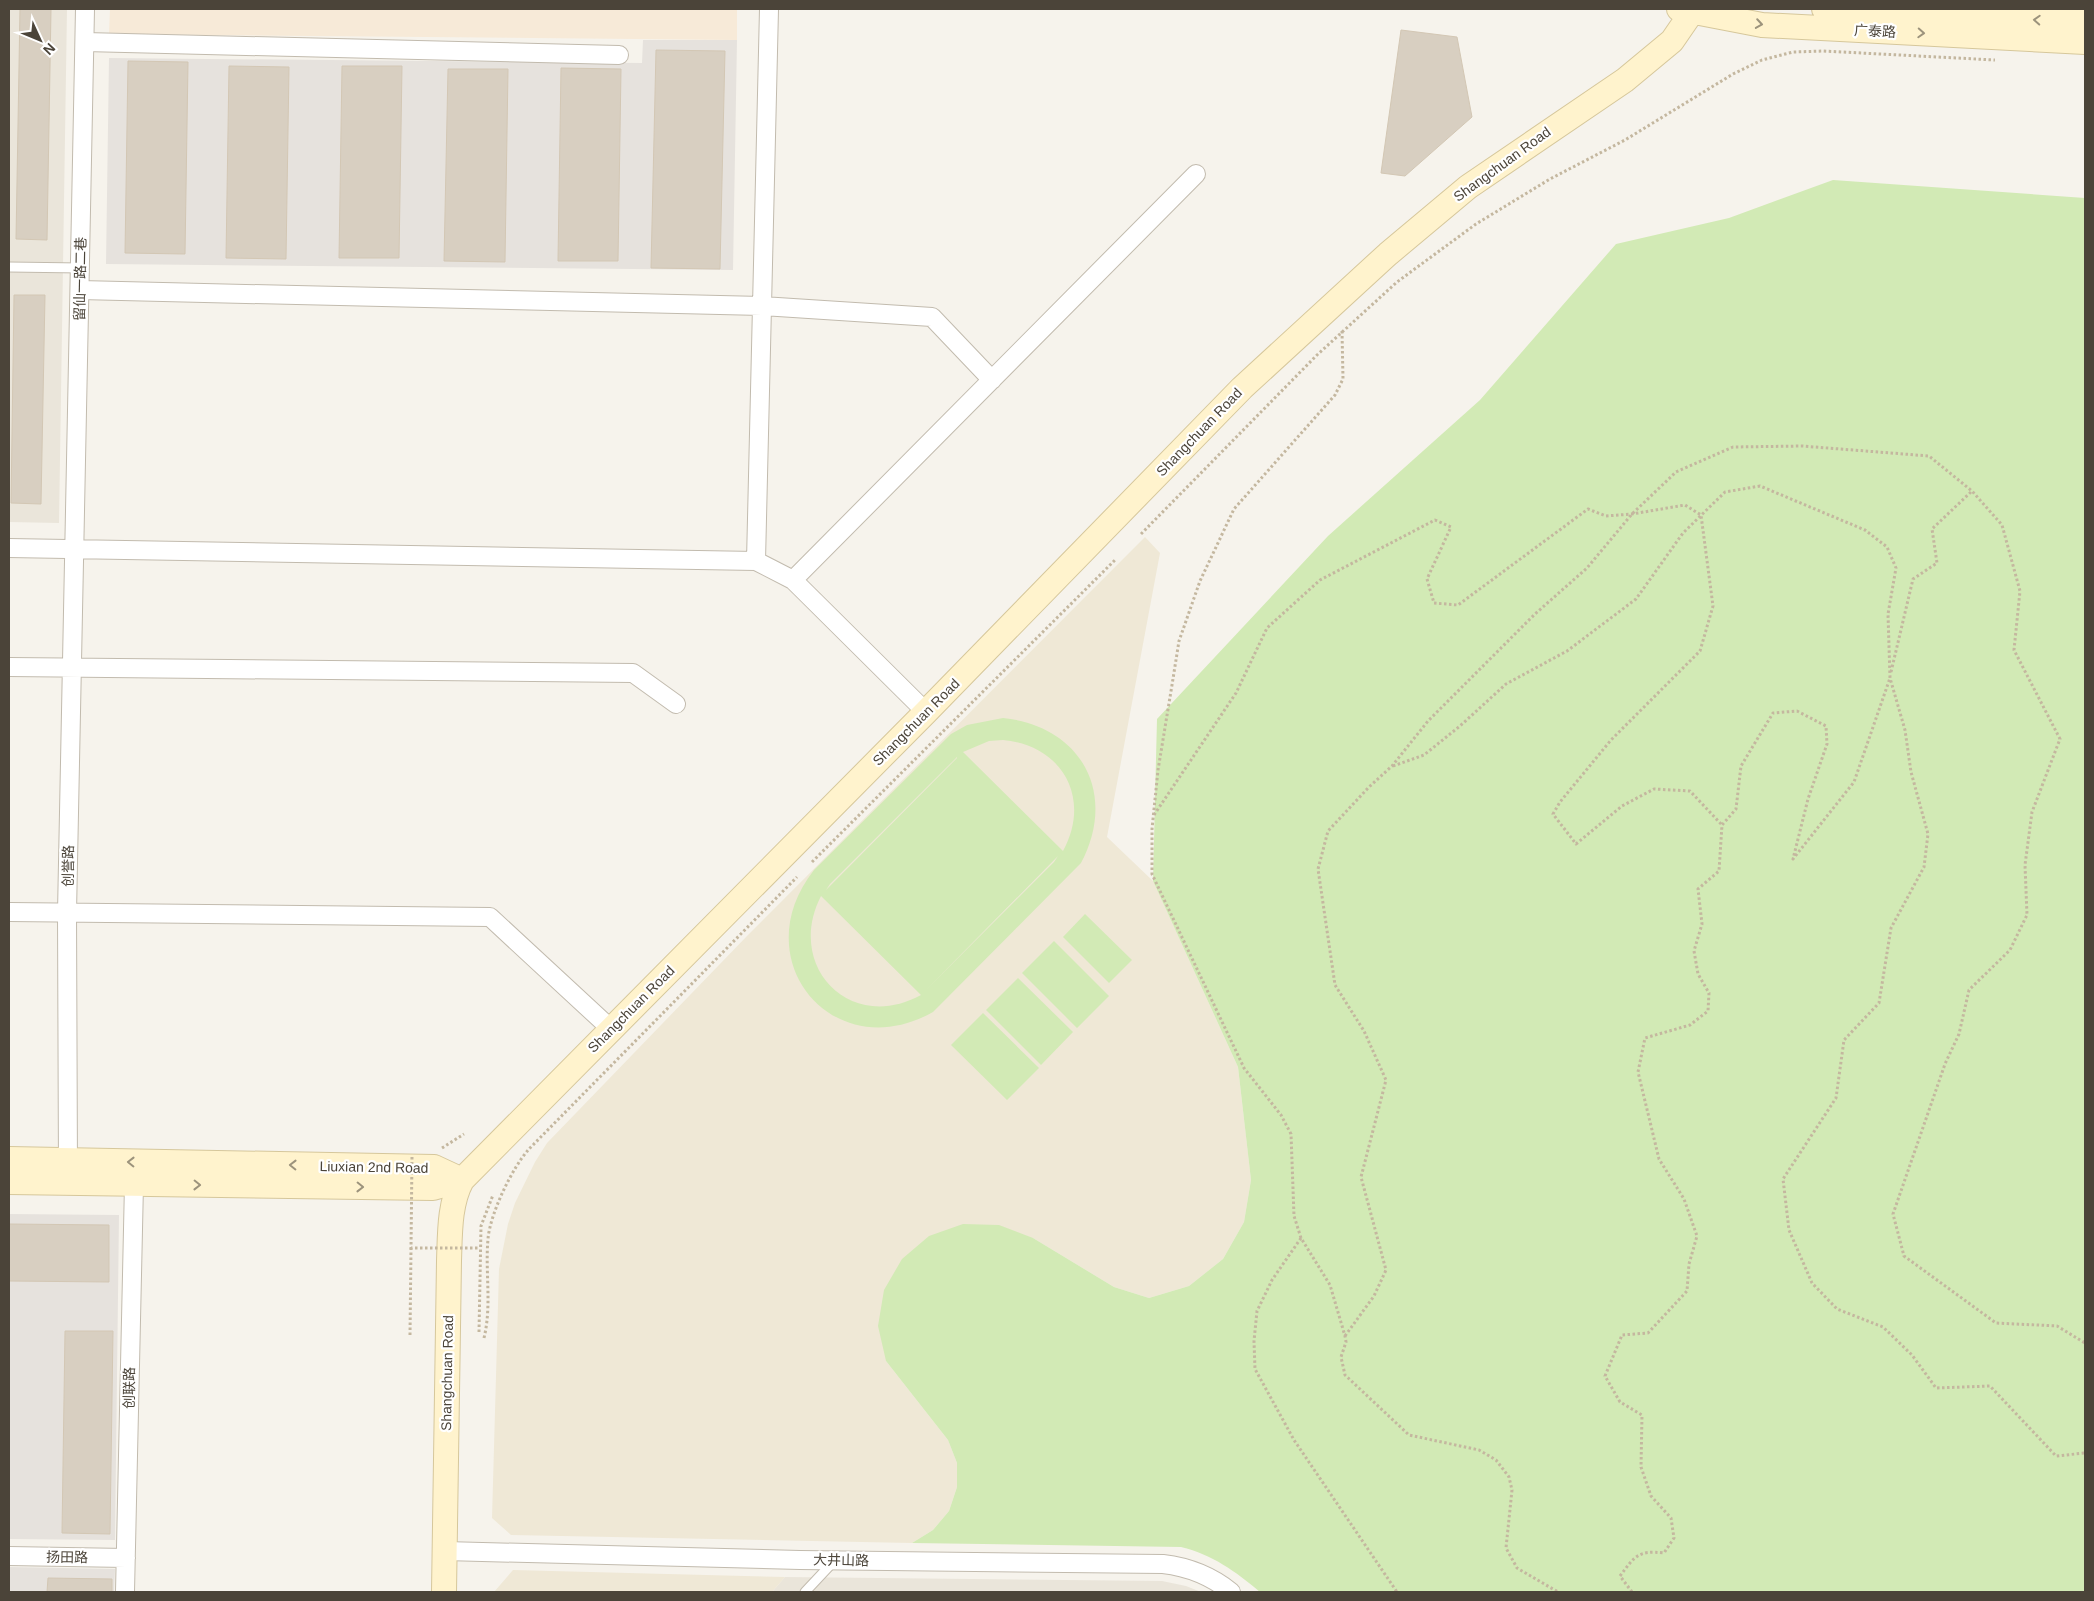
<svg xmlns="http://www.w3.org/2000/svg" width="2094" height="1601" font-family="Helvetica,'Noto Sans SC',sans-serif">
  <rect width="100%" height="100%" fill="#f6f3ec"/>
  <!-- residential -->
  <path fill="#eae5da" d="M9,9h58l-8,514 -50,-1z
    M785,1577l377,4 24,5 15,6h-429z"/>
  <!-- commercial -->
  <path fill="#f7ead8" d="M110,9h627v31l-628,-6z"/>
  <!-- industrial -->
  <path fill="#e6e2dd" d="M643,40h94l-4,230 -627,-6 3,-206 533,5z
    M9,1214l110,1 -4,325 -106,-1z
    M9,1567l106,2 -1,23h-105z"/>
  <!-- education -->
  <path fill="#efe8d6" d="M1145,537l15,16 -53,284 46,44 85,186 13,113 -7,42 -21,37 -34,27 -40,12 -35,-11 -81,-49 -147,123 62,79 9,23v24l-8,24 -16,19 -21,13 -401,-8 -19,-17 7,-249 9,-45 7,-21 20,-41 12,-19 200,-207z
    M513,1570l272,7 -13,15h-278z"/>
  <!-- green -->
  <path fill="#d2eab5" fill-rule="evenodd" d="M1833,180l252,18v1394h-825c-25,-21 -47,-37 -79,-45l-269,-4 21,-13 16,-19 8,-24v-24l-9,-23 -62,-79 -8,-35 6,-36 18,-31 27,-23 34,-12 36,1 34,13 81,49 35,11 40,-12 34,-27 21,-37 7,-42 -13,-113 -85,-186 4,-162 171,-183 152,-136 136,-156 113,-26z
    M1003,718c78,8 115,75 78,145l-148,149c-99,56 -190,-52 -119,-142l137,-136 16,-9zM1003,740c59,5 89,58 60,111l-100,-99 26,-11zM957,757v1l-131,132 4,-6zM1058,856l-4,6 -127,127zM821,896l100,99c-71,39 -136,-29 -100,-99z
    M1085,914l47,46 -23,23 -46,-46z
    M1054,941l55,55 -32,32 -55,-55z
    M1018,978l55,54 -32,33 -55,-55z
    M983,1013l56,55 -32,32 -56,-55z"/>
  <!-- building -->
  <path fill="#d8cfc1" stroke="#d3c7b4" d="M20,9h31l-4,231 -31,-1z
    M1401,30l56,7 15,80 -67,59 -24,-3z
    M656,50l69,1 -5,218 -69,-1z
    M128,61l60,1 -3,192 -60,-1z
    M229,66l60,1 -3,192 -60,-1z
    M342,66h60l-3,192h-60z
    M561,68l60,1 -3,192h-60z
    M448,69h60l-3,193 -61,-1z
    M14,295h31l-4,209 -30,-1z
    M9,1224l100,1v57l-100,-1z
    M65,1331h48l-3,203 -48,-1z
    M48,1578l64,1v13h-65z"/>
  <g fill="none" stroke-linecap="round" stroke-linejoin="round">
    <!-- lane casing -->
    <g stroke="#c2bbae" stroke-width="11">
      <path id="lane" d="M9,267l72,1
        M805,1592l30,-32"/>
    </g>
    <!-- street casing -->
    <g stroke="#c2bbae" stroke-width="20">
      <path id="street" d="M85,42l534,13
        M80,290l682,16 170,11 60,63
        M9,548l747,13 37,19 133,132
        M756,561l13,-552
        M793,580l403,-406
        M9,667l624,6 43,31
        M9,912l481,5 121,112
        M68,1172l-1,-259 18,-904
        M445,1551l355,9 363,4c26,3 47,11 68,28
        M9,1556l117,2
        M125,1592l9,-408"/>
    </g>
    <!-- secondary casing -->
    <g stroke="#d6c79b" stroke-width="26">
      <path id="secondary" d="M1679,9l83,16 323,17
        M1824,9l261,13
        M9,1159l425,8 28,13
        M9,1182l424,6 29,-8
        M444,1592l5,-331c1,-27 0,-57 13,-81l464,-468 316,-324 146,-134 80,-67 157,-107 47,-39 22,-32"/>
    </g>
    <!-- path -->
    <path stroke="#c4b79f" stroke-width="3" stroke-dasharray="2.5 2.5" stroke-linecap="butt" d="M1342,331l1,48 -8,16 -101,114 -34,72 -21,60 -7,44 -14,85 -6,59v45l92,194 37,47 10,19 3,82 7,22 29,47 15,51 1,6 -5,15 4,18 64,60 70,15 17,10 13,17 3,13 -6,58 11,20 41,24
      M1141,534l176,-179 80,-73 79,-58 74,-45 75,-39 108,-66 29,-14 31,-8 30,-1 172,9
      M1891,672l22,-93 24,-16 -5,-34 40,-38
      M1393,766l31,-11 36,-29 46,-42 61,-33 69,-52 47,-66 42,-41 35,-6 105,44 22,17 9,21 -8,46 2,64 15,52 6,42 17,62 -4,33 -33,61 -12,75 -35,37 -8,58 -53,81 6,51 23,53 25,26 46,18 29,28 24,33 54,-2 66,70 29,-3
      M1154,815l82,-122 31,-65 53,-48 115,-60 16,7 -24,52 7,24 24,2 130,-96 18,7 26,-2 53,-9 16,10 12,91 -13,45 -89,89 -51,62 -7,12 23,30 46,-38 32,-17 36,2 32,34
      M812,862l303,-302
      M442,1148l22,-14
      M1301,1238l-29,42 -15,31 -3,30 1,28 39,71 103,152
      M479,1332l2,-106 12,-31
      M410,1335l1,-87
      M1345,1336l29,-40 12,-26 -25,-93 25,-97 -22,-49 -29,-46 -17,-116 10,-38 41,-44 23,-21 36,-45 107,-107 52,-46 45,-54 44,-42 57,-25 69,-1 127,10 43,35 30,34 18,66 -6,59 46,89 -28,73 -7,53 2,50 -17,35 -41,40 -10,44 -14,30 -52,150 11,42 92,67 61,3 28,17
      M484,1338c8,-33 1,-66 4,-99 2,-25 24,-71 41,-90l268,-272
      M1632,1592l-12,-16c15,-20 18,-26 44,-23l10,-15 -3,-20 -20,-22 -10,-29 1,-52 -22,-13 -15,-26 17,-41 26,-2 39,-42 2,-27 8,-28 -13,-37 -25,-40 -21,-87 7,-34 45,-13 18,-14 1,-18 -11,-19 -4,-23 8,-27 -4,-35 21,-18 3,-46 14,-16 5,-43 32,-53 24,-2 29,15 1,18 -19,55 -15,60 61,-77 36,-104"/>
    <!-- lane -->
    <use href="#lane" stroke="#fff" stroke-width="9"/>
    <!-- street -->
    <use href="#street" stroke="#fff" stroke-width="18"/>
    <!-- secondary -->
    <use href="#secondary" stroke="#fff3cd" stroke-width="24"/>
    <!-- path-bridge -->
    <path stroke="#c4b79f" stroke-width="3" stroke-dasharray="2.5 2.5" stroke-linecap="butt" d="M412,1157l-1,91h69"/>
  </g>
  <!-- one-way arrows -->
  <defs><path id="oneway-chevron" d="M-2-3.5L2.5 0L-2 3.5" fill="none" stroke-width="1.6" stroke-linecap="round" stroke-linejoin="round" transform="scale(1.25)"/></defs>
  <g stroke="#9c937c">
    <use href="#oneway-chevron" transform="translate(2037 20) rotate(-177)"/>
    <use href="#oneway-chevron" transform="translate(1759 24) rotate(9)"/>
    <use href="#oneway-chevron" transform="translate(1921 33) rotate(3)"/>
    <use href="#oneway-chevron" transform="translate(131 1162) rotate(-179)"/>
    <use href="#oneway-chevron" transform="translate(293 1165) rotate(-179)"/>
    <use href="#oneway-chevron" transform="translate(197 1185) rotate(1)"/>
    <use href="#oneway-chevron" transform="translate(360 1187) rotate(1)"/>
  </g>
  <g text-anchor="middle" stroke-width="4.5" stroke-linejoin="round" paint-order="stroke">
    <!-- street labels -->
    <g font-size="14" fill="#4b4439" stroke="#fff">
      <text transform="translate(1875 31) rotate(3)" y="5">广泰路</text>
      <text transform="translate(1502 164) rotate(-36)" y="5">Shangchuan Road</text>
      <text transform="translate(80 279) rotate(-89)" y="5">留仙一路二巷</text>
      <text transform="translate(1199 432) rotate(-46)" y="5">Shangchuan Road</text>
      <text transform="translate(916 722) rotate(-45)" y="5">Shangchuan Road</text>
      <text transform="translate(68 866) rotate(-89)" y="5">创誉路</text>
      <text transform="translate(631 1009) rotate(-45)" y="5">Shangchuan Road</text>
      <text transform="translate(374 1167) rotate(1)" y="5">Liuxian 2nd Road</text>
      <text transform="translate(447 1373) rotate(-89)" y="5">Shangchuan Road</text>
      <text transform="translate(129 1388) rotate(-89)" y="5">创联路</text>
      <text transform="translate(67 1557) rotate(1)" y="5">扬田路</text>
      <text transform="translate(841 1560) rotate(1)" y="5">大井山路</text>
    </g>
  </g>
  <!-- border -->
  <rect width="2094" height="1601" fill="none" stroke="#4b4439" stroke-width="20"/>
  <!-- north arrow -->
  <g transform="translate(40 40) rotate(134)" stroke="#ffffff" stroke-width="4" paint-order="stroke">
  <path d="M0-4L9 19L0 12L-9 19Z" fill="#4b4439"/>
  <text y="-8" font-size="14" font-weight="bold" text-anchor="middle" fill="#4b4439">N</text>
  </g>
</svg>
